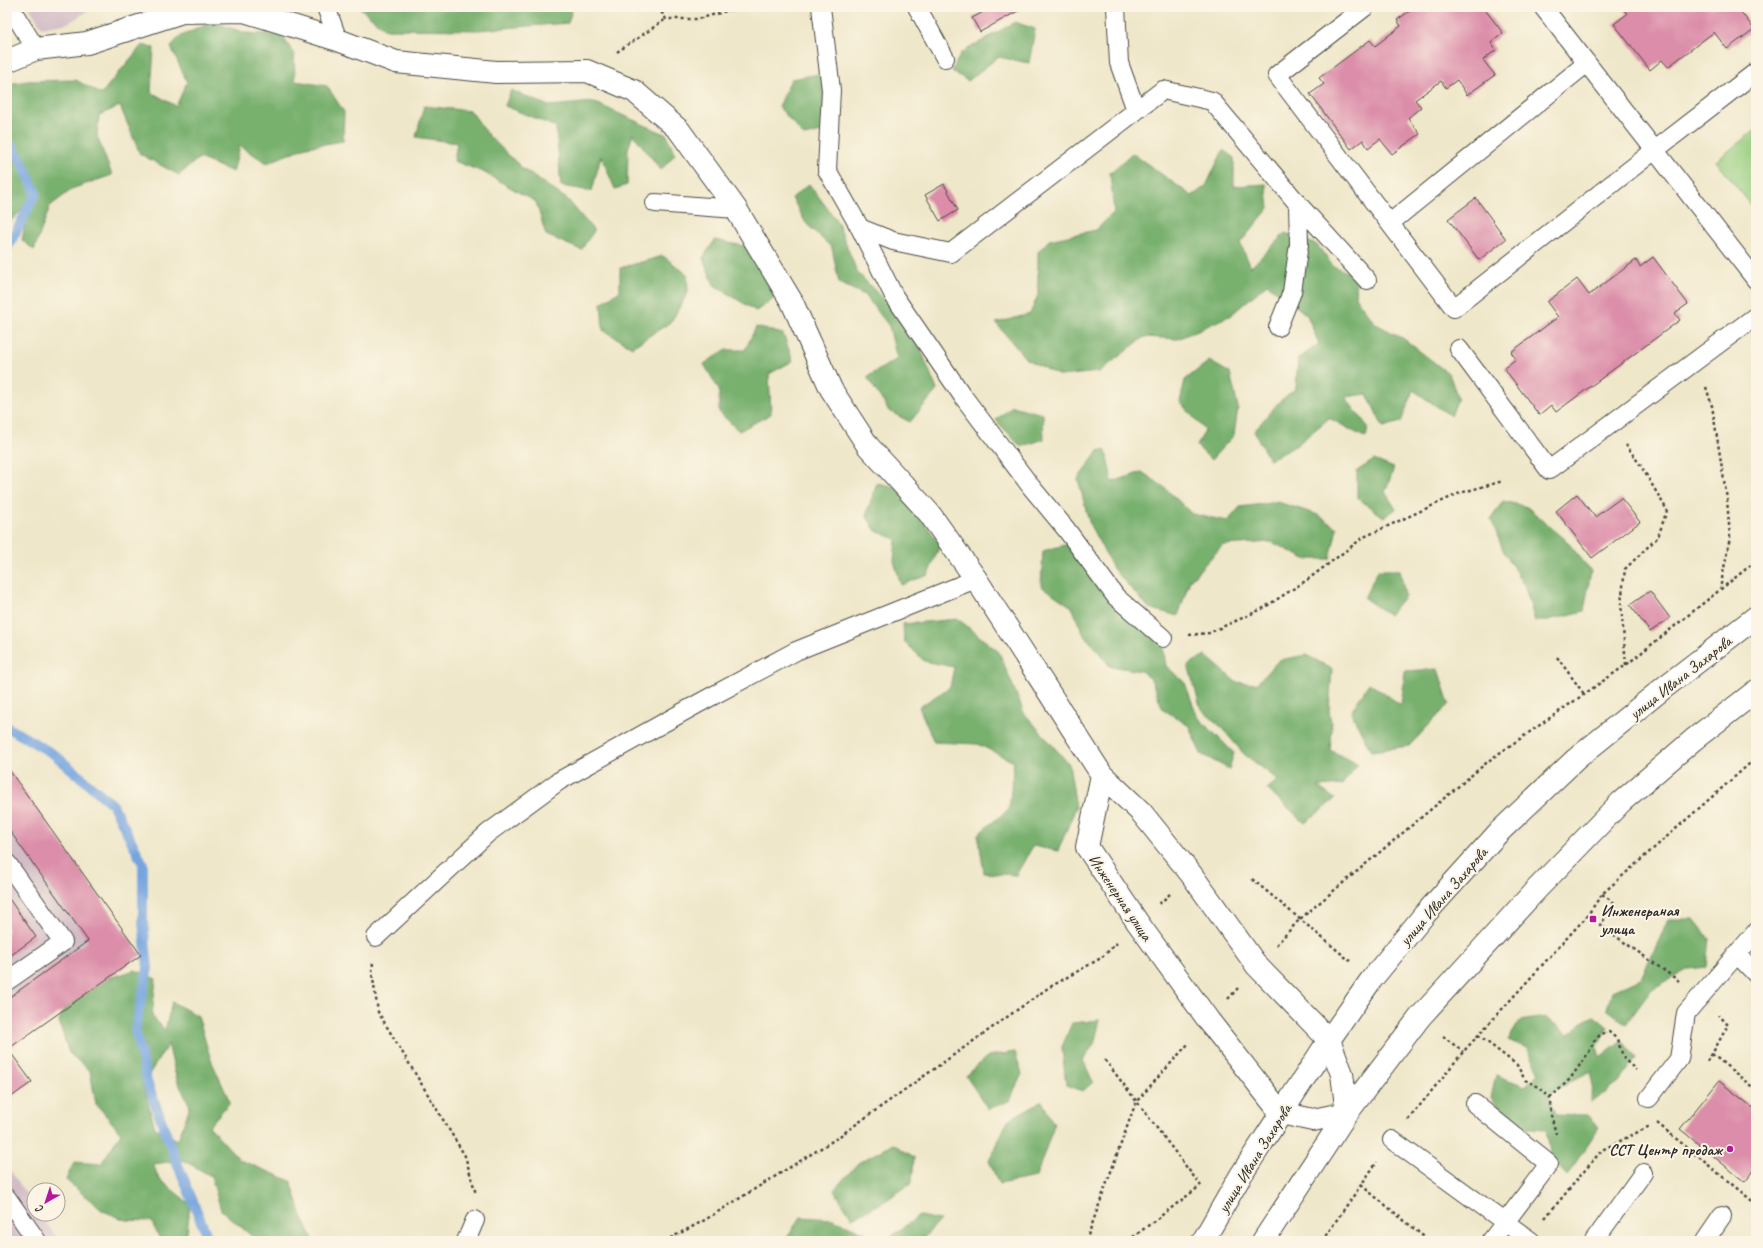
<svg xmlns="http://www.w3.org/2000/svg" width="1763" height="1248" font-family="Caveat,sans-serif">
  <rect width="100%" height="100%" fill="#fcf5e5"/>
  <filter id="ink" filterUnits="userSpaceOnUse"><feTurbulence type="fractalNoise" baseFrequency=".025" numOctaves="2"/><feDisplacementMap in="SourceGraphic" scale="8" xChannelSelector="R" yChannelSelector="G"/><feConvolveMatrix kernelMatrix="1 2 1 2 8 2 1 2 1" color-interpolation-filters="sRGB"/></filter>
  <filter id="wash" filterUnits="userSpaceOnUse"><feTurbulence type="fractalNoise" baseFrequency=".012" numOctaves="4" result="noise"/><feDisplacementMap in="SourceGraphic" scale="16" xChannelSelector="R" yChannelSelector="G"/><feGaussianBlur stdDeviation="0.9" result="paint"/><feColorMatrix in="noise" values="0 0 0 0 0 0 0 0 0 0 0 0 0 0 0 0 0 1.4 0 .05"/><feComposite in="paint" operator="in"/></filter>
  <g filter="url(#wash)">
    <rect width="100%" height="100%" fill="#efe7c9"/>
    <!-- industrial -->
    <path fill="#d2bdc6" d="M29,7h66l-27,16 -26,5z
      M7,767l134,188 -134,95z
      M7,1166l27,39v9h6l19,27h-52z"/>
    <!-- green -->
    <path fill="#96cd7f" stroke="#607c55" d="M1756,129v82l-40,-50z"/>
    <!-- forest -->
    <path fill="#78b06e" stroke="#526e4c" fill-rule="evenodd" d="M359,7h214l-5,16 -90,7 -93,-1z
      M212,22l34,11 35,2 13,18 1,28 32,5 17,26 -1,29 -37,6 -39,16 -27,-17 -7,26 -34,-14 -20,17 -39,-21 -20,-48 -21,9 -2,21 15,39 -38,13 -24,18 -16,44 -12,-10 7,-37 -22,22v-73l10,6 -10,-28v-46l21,-3 48,-1 25,14 41,-49 12,3 -3,44 25,14 11,-24 -16,-35 8,-10z
      M1015,22l20,7 -6,34 -31,-6 -30,24 -16,-10 9,-18z
      M819,74l14,25 -11,33 -18,4 -25,-29 12,-28z
      M511,90l38,16 44,-4 74,33 8,19 -14,16 -28,-36 -5,15 -1,36 -12,4 -14,-33 -9,35 -31,-5 -5,-59 -51,-21z
      M424,106l47,5 17,24 35,34 45,31 26,31 -13,19 -35,-15 -10,-33 -53,-30 -29,-11 3,-18 -41,-6z
      M1223,150l11,8v28l32,-2 3,24 -29,35 11,24 34,-34 32,12 16,21 23,10 -1,21 21,27 28,15 45,35 9,24 -7,18 -38,-26 -12,32 -18,5 -16,-33 -22,3 23,30 -2,11 -37,-20 -32,27 -28,15 -15,-29 25,-29 17,-14 2,-29 21,-15 -12,-29 -40,-31 -36,31 -53,24 -34,-2 -45,35 -39,4 -34,-17 -30,-36 34,-9 8,-19v-43l11,-12 47,-10 18,-18 -4,-39 22,-20 60,43 14,-10z
      M809,184l28,37 20,51 26,27 34,41 20,50 -27,32 -21,-11 -22,-34 30,-18 -8,-33 -24,-31 -26,-12 -7,-35 -26,-25 -14,-25z
      M715,240l33,7 21,27 6,24 -19,13 -42,-26 -11,-27z
      M663,256l24,18 1,18 -17,30 -39,25 -29,-17 -2,-27 19,-12v-23z
      M756,327l27,7 10,27 -24,13 2,40 -32,17 -20,-19v-22l-15,-26 21,-14h20z
      M1209,361l21,12 8,34 -4,28 -23,25 -14,-14 8,-16 -25,-28 5,-22z
      M1012,406l31,8 1,25 -23,8 -25,-27z
      M1099,450l7,1 6,31 30,-10 22,15 28,27 36,7 12,-14 38,-5 40,13 19,13 -7,31h-25l-33,-17 -49,3 -33,35 -12,36 -29,-8 -35,-38 -24,-45 -12,-46z
      M1374,460l20,8 -9,24 11,17 -12,8 -27,-19v-27z
      M877,483l24,5 39,57 -12,30 -27,10 -7,-24 2,-22 -20,-8 -10,-16z
      M1503,501l24,6 39,33 25,31 -7,40 -40,10h-9l-10,-34 -22,-37 -12,-31z
      M1068,544l94,96 4,26 19,17 12,33 37,37 -5,16 -28,-15 -12,-28 -26,-17 -12,-30 -10,-8 -31,-5 -27,-33 -11,-26 -31,-21 2,-35z
      M1378,570h22l5,26 -16,19 -25,-17z
      M958,619l41,33 25,61 45,51 7,43 -18,44 -25,-5 -17,29 -32,-2 -6,-39 31,-25 5,-47 -36,-18 -44,-2 -15,-35 31,-20 4,-20 -30,-6 -20,-20 -1,-17z
      M1205,655l31,27 20,2 23,-24 28,-5 25,14 -3,42 3,18 -2,21 28,14 -16,21 -24,2 17,12 -30,24 -38,-34 11,-9 -34,-26 -24,-28 -19,-17 -13,-44z
      M1438,669l11,35 -40,42 -38,5 -20,-39 18,-29 32,22 4,-34z
      M1669,919h25l15,19 -3,29 -17,2 -37,20 -26,35 -19,-15 5,-18 29,-13z
      M135,970l21,9 -4,37 13,14 7,-28 26,14 13,44 19,42 -21,24 31,34 51,21 11,35 10,21v4h-57l-1,-3 -33,-28 -10,-34 -28,-16 -30,4 6,15 31,25 -3,28 -10,9h-16l-10,-20 -25,-1 -23,-9 -37,-31 8,-18 27,2 20,-31 -25,-29 -6,-33 -21,-18 -10,-32 5,-12 42,-30zM168,1044l9,36 13,26 -12,34 -23,-12 -12,-44z
      M1593,1015l15,12 -11,20 3,10 22,-17 14,18 -17,24 -28,20 1,-31 -22,10 -22,14 7,19 32,1 12,12 -32,49 -16,-18 -5,-28 -28,-2 -27,-30 5,-23 29,11 15,-13 -13,-25 -19,-8 12,-19 25,-4 23,17z
      M1100,1020l-6,24 -11,16 10,22 -10,9 -17,-6 -4,-38 10,-24z
      M1015,1052l7,22 -13,27 -21,8 -22,-33 22,-20z
      M1042,1101l12,24 -18,52 -37,7 -10,-23 19,-41z
      M893,1144l21,13 -2,26 -30,20 -30,15 -18,-28 24,-27z
      M919,1216l21,4 -19,21h-137l17,-24 32,2 37,16 19,3z"/>
    <g fill="none" stroke-linecap="round" stroke-linejoin="round">
      <!-- stream -->
      <path stroke="#76a4df" stroke-width="10" d="M7,140l13,18 16,35 -29,56
        M7,727l48,28 58,50 30,59v58l5,46 -13,61 12,53 27,73 35,86"/>
    </g>
    <g id="blocks">
      <!-- building -->
      <path fill="#db8da9" d="M992,7h33l-45,25 -8,-14z
        M1415,7h68l20,26 -12,10 5,7 -13,10 12,15 -28,20 -10,-15 -11,8 -5,-7 -26,19 6,7 -13,11 12,16 -28,20 -12,-15 -12,9 -5,-8 -12,9 -41,-55 14,-10 -5,-6 51,-38 5,6 26,-20 -4,-6z
        M1622,7h125l-6,5 13,17 -27,20 -13,-17 -46,35 -6,-7 -12,10 -36,-46 13,-10z
        M944,184l14,26 -18,11 -15,-26z
        M1476,198l30,41 -27,21 -31,-41z
        M1653,257l35,47 -13,9 5,7 -124,92 -5,-7 -12,10 -35,-47 12,-9 -5,-7 47,-35 -11,-15 30,-23 12,16 47,-35 4,7z
        M1577,494l18,23 26,-19 19,24 -48,36 -36,-47z
        M1650,591l20,27 -20,14 -20,-27z
        M7,767l134,188 -133,94 24,33 -25,18v-101l81,-58 -81,-114z
        M7,896l29,41 -29,21z
        M1719,1081l37,29v58l-11,14 -65,-53z"/>
    </g>
  </g>
  <g filter="url(#ink)">
    <use href="#blocks" fill-opacity="0" stroke="#484743" stroke-width="1"/>
    <g fill="none" stroke-linecap="round" stroke-linejoin="round">
      <!-- lane casing -->
      <g stroke="#484743" stroke-width="20">
        <path id="lane" d="M10,7l26,42
          M326,7l12,33
          M821,7l10,83 -4,80 33,58 34,68 68,99 70,93 34,41 50,68 47,41
          M917,7l28,51
          M1116,7l3,56 17,47
          M1365,7l-88,68 177,233 201,-158 101,-78
          M1543,7l213,273
          M655,203l81,6
          M1390,223l197,-160
          M860,228l33,13 58,12 212,-163 49,11 86,103 69,76
          M1278,327l14,-35 7,-48 -1,-40
          M1459,349l90,121 207,-154
          M7,863l56,79 -56,39
          M376,937l112,-104 71,-52 144,-80 93,-50 180,-72
          M1737,954l19,20
          M1649,1098l30,-39 7,-46 70,-81
          M1475,1104l74,60 -58,77
          M1392,1140l139,101
          M7,1198l30,43
          M466,1241l9,-21
          M1594,1241l49,-68
          M1705,1241l17,-25"/>
      </g>
      <!-- street casing -->
      <g stroke="#484743" stroke-width="24">
        <path id="street" d="M7,61l29,-12 51,-6 95,-31 62,-1 94,29 58,22 100,10 91,-1 47,20 45,39 57,79 56,93 39,87 37,57 61,67 47,66 126,196 39,37 50,62 66,92 72,74
          M1102,775l-15,72 51,76 71,98 72,92"/>
      </g>
      <!-- secondary casing -->
      <g stroke="#484743" stroke-width="24">
        <path id="secondary" d="M1329,1040l13,34 5,39
          M1281,1113l32,7 34,-7
          M1203,1241l38,-66 88,-135 42,-60 54,-66 74,-82 77,-73 90,-73 90,-69
          M1263,1241l84,-128 73,-96 114,-125 87,-90 72,-62 63,-49"/>
      </g>
      <!-- path -->
      <path stroke="#484743" stroke-width="2.5" stroke-dasharray="3 3" stroke-linecap="butt" d="M658,7l8,12h32l43,-12
        M617,52l49,-33
        M1706,387l6,19 15,93 3,38 -10,52
        M1189,635l20,-2 53,-24 45,-29 57,-43 96,-44 43,-12
        M1557,657l27,37
        M1626,665l-5,-61 4,-35 33,-32 9,-27 -26,-44 -15,-21
        M1252,879l98,82
        M1602,894l14,10 -16,21 79,56
        M1159,904l11,-10
        M1276,945l24,-26 191,-160 135,-94 130,-104
        M373,963l-1,9 6,40 87,144 11,38
        M1228,999l10,-11
        M1478,1035l39,30 8,15 14,7 11,11 1,17 5,19
        M1443,1036l20,16
        M1712,1054l44,36
        M1105,1060l96,126
        M1707,1061l5,-7 16,-29 -9,-10
        M1550,1098l20,-19 19,-27 5,-11 7,-7 8,-2 8,7 7,20 12,11
        M1408,1120l55,-68 124,-136 15,-22 154,-136
        M1657,1123l99,81
        M1361,1185l68,56
        M1545,1218l57,-68 48,-24
        M665,1241l38,-20 131,-81 214,-152 53,-30 16,-15
        M1086,1241l50,-139 53,-59
        M1128,1241l72,-55
        M1322,1241l55,-79"/>
      <!-- lane -->
      <use href="#lane" stroke="#fff" stroke-width="18"/>
      <!-- street -->
      <use href="#street" stroke="#fff" stroke-width="22"/>
      <!-- secondary -->
      <use href="#secondary" stroke="#fff" stroke-width="22"/>
    </g>
  </g>
  <!-- markers -->
  <g fill="#b5179e" stroke="#fcf5e5" stroke-width="1.5">
    <rect x="1589" y="915" width="8" height="8" rx="2"/>
    <circle cx="1730" cy="1149" r="4"/>
  </g>
  <g text-anchor="middle" stroke-width="4" stroke-linejoin="round" paint-order="stroke">
    <!-- street labels -->
    <g font-size="16" fill="#2b2b2b" stroke="#fcf5e5">
      <text transform="translate(1680 677) rotate(-38)" y="6">улица Ивана Захарова</text>
      <text transform="translate(1443 896) rotate(-49)" y="6">улица Ивана Захарова</text>
      <text transform="translate(1121 897) rotate(56)" y="6">Инженерная улица</text>
      <text transform="translate(1254 1158) rotate(-58)" y="6">улица Ивана Захарова</text>
    </g>
    <!-- poi labels -->
    <g font-size="16" font-weight="bold" fill="#2b2b2b" stroke="#fcf5e5" text-anchor="start">
      <text x="1601" y="916">Инженераная<tspan x="1601" dy="18">улица</tspan></text>
      <text x="1722" y="1155" text-anchor="end">CCТ Центр продаж</text>
    </g>
  </g>
  <!-- margin -->
  <rect width="1763" height="1248" fill="none" stroke="#fcf5e5" stroke-width="24"/>
  <!-- north arrow -->
  <g transform="translate(46 1202) rotate(219)"><circle r="19" fill="#fcf5e5" stroke="#a8a49b"/>
  <path d="M0-3L7 15L0 10L-7 15Z" fill="#b5179e"/>
  <text y="-6" font-size="11" font-weight="bold" text-anchor="middle" fill="#2b2b2b">С</text>
  </g>
</svg>
